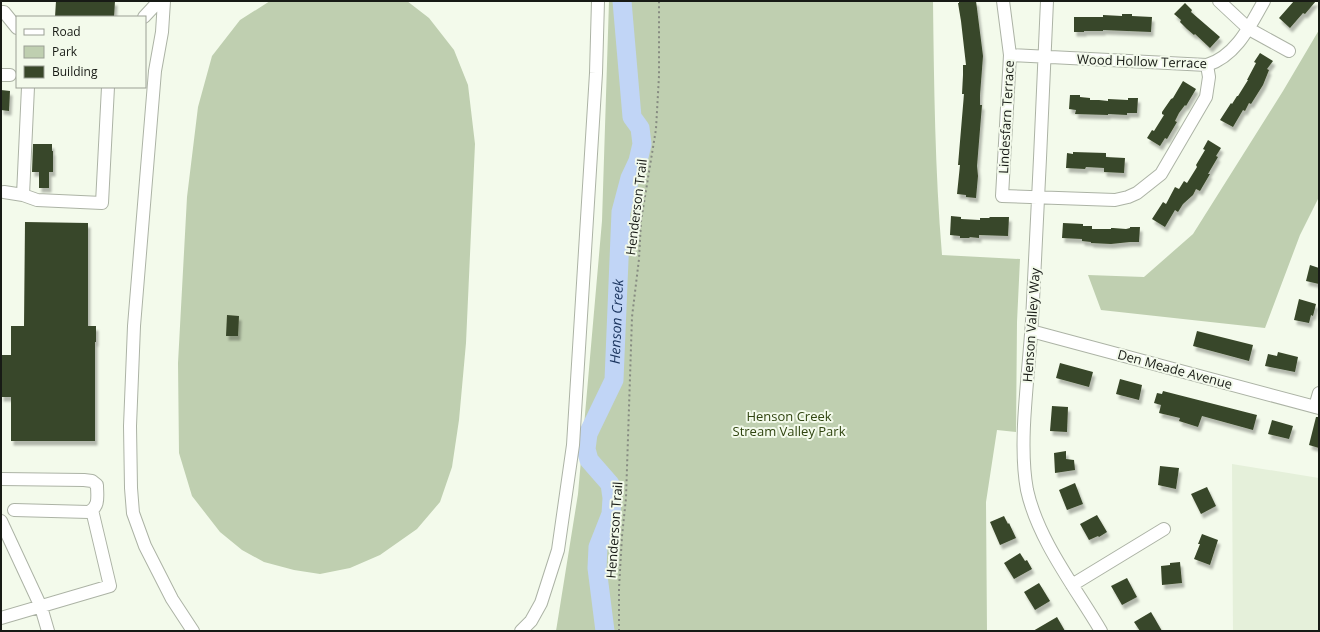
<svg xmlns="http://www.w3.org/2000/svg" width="1320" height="632" font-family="'Open Sans',sans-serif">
  <defs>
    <filter id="shadow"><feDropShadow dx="2.5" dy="4.5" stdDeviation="1" flood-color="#0004"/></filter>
  </defs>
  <rect width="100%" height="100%" fill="#f3faeb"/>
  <!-- built -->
  <path fill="#e5f0da" d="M1232,464l87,14v153h-86z"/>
  <!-- green -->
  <path fill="#bfcfb0" d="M270,1h137l22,17 25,32 14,35 7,59 -9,199 -7,77 -7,47 -12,35 -23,27 -37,26 -30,13 -30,6 -26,-4 -30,-8 -22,-12 -22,-18 -28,-36 -13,-43 -1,-90 9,-166 11,-90 14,-51 28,-36z
    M609,1h324c1,85 2,169 9,254l78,4 -3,63 -1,110 -19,-2 -11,72 1,129h-431l22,-137 24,-273z
    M1319,30v167l-19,38 -35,93 -164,-18 -13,-35 56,2 49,-43 90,-143z"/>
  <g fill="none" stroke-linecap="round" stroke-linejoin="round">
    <!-- river -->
    <path stroke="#c1d5f6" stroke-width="19" id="s1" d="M605,631l-8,-63 1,-21 13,-33 1,-16 -2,-14 -21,-24 -3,-11 2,-15 26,-54 7,-168 9,-34 8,-17 4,-17 -2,-16 -8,-11 -10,-116"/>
  </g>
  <!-- building -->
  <path fill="#394729" filter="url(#shadow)" d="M56,1h59l-1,16h-59z
    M959,1h17l7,55 -3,39v10h2l-5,61 1,10 -2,22 -10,-1v-2l-9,-1 3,-29h-2l6,-71h-2l1,-19v-10h3l-5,-44 -3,-18h1z
    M1294,1h22l-11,13 -2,-1 -13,15 -11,-10z
    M1185,3l7,7 -1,2 29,25 -10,11 -15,-14 -1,1 -7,-6 -7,-7 1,-2 -7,-6z
    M1122,14h10v2l20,1 -1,15 -48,-2v1h-19v1h-10v-15h29v-2l19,1z
    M1260,53l13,8 -6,8 2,1 -6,15 -12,19 -2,-1 -4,8 -2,-1 -10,17 -13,-7 11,-17 1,1 5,-8h1l10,-16h-1l9,-17 -2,-1z
    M1183,81l13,8 -10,17 -1,-1 -6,8 -4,8 2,1 -10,17 -2,-1 -5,8 -13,-8 5,-8 2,1 10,-16 -2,-1v-2l9,-13 2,-1z
    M1,90l9,1 -1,20 -8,-1z
    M1070,95h10v2l10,1v2h9l9,1v-2l20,1v-2h10l-1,15h-10v2l-19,-1v1l-33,-1 1,-4 -7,-1z
    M1208,140l13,8 -5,8 2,1 -10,17h2l-10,17 -4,-2 -3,6 -10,9 -5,8 -3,-2 -10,17 -13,-8 11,-17 3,2 9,-17 4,2 5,-8 3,2 10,-16 -1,-2 9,-15 -2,-1z
    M33,144h19v7h1v21h-4v16h-10v-16h-7z
    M1073,152l33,1v4l19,1 -1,15 -20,-1v-4l-18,-1 -1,2 -19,-1 1,-15 6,1z
    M951,216l10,1v2l19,1v-2h9l1,-1h19l-1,19 -29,-1v3l-10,-1 1,1h-10v-2l-10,-1z
    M25,222l63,1v103h8v16h-1v99h-84v-44h-10v-42h10v-29h13z
    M1063,223l20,1v2h9v3h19v-1h2l13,1 4,-1v-1h10l-1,15h-9l-19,2 -20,-1v-1l-9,-1v-2l-20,-1z
    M1310,265l9,3v16l-13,-3z
    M1299,299l17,5 -3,12 -2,-1 -2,8 -15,-3z
    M227,315l12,1 -1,20h-12z
    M1197,331l56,14 -4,16 -56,-15z
    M1278,352l20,5 -3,15 -30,-6 3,-12 9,2z
    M1060,363l33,9 -4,15 -33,-9z
    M1120,379l22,6 -3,15 -23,-6z
    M1163,391l94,24 -4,15 -51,-14 -4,11 -19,-6 1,-3 -21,-5 2,-8 -7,-2 3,-10 5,1z
    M1052,406l16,1 -1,25 -17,-1z
    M1316,417h3v31l-10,-3z
    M1272,420l21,6 -4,13 -21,-5z
    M1066,451v8l8,1 1,10 -20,3 -1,-20z
    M1160,466l19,2 -3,21 -18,-4z
    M1075,483l8,21 -16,6 -8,-20z
    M1207,487l9,19 -15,8 -10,-20z
    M1097,515l10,17 -8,5 -1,-1 -9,4 -9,-16z
    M1004,516l4,8 1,-1 7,15 -16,7 -10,-23z
    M1202,534l16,6 -8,25 -16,-6 6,-15h-2z
    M1020,553l5,8 2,-1 5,9 -18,10 -10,-16z
    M1180,562l2,21 -20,2 -1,-19 9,-1v-2z
    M1127,578l10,19 -15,8 -11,-19z
    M1039,583l11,18 -15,9 -11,-18z
    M1151,612l11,19h-22l-6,-9z
    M1057,617l8,14h-32z"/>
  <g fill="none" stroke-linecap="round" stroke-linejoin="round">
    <!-- minor casing -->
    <g stroke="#acb3a5" stroke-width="14">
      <path id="minor" d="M164,1l-2,31 -7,39 -21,255 -4,100 1,62 2,25 12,33 27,53 21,32
        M1003,1l7,54 -8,141 113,4 13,-3 9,-4 24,-19 45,-77 3,-20 -2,-12
        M1047,1c-5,107 -9,213 -15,320 -2,29 -5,58 -7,87 -2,27 -3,55 2,82 11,50 48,97 74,141
        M1219,1l30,28 40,22
        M1,12h3l13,16
        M144,17l15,-16
        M1010,55l197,10c29,-9 43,-39 57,-64
        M1,75h9
        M4,192l19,3 14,5 65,3 6,-116
        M23,195l5,-108
        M1031,331l288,77
        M1315,407l4,-14
        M1,479l83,1 8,1 5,4c0,11 3,21 -8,27l-75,-2
        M1,521l40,86 7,24
        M1072,585l92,-56
        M1,618l109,-32 -18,-76
        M521,631l10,-10 10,-18 17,-53 15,-105 23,-372 2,-72"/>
    </g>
    <!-- path -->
    <path stroke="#868b81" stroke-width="2" stroke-dasharray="2 3" stroke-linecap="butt" d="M619,631v-43l3,-52 4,-38 6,-181 7,-58 2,-38 15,-92 3,-53v-75"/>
    <!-- minor -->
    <use href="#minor" stroke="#fff" stroke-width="12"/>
  </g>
  <g text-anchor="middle" stroke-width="4" stroke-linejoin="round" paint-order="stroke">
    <!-- street labels -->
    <g font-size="13" fill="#171a15" stroke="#f3faeb">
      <text transform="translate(1142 61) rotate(2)" y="5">Wood Hollow Terrace</text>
      <text transform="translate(1006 117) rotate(-87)" y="5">Lindesfarn Terrace</text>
      <text transform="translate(636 207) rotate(-83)" y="5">Henderson Trail</text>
      <text transform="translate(1031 325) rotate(-86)" y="5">Henson Valley Way</text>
      <text transform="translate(1175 369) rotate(15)" y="5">Den Meade Avenue</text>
      <text transform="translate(614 530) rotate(-86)" y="5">Henderson Trail</text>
    </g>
    <!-- park labels -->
    <g font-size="13" fill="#2f440f" stroke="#f3faeb">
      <text x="789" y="421">Henson Creek<tspan x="789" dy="15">Stream Valley Park</tspan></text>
    </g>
    <!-- water labels -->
    <g font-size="14" font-style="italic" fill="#1a345e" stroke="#f3faeb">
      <text dy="5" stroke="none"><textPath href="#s1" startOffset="327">Henson Creek</textPath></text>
    </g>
  </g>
  <!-- border -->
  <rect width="1320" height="632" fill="none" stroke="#171a15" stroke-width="4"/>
  <!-- legend -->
  <rect x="16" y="16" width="130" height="72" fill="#f3faeb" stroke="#9ba095"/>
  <rect x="24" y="29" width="20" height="6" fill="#ffffff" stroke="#9ba095"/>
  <text x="52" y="36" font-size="12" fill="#171a15">Road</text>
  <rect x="24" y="46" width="20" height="12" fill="#bfcfb0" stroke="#9ba095"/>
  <text x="52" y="56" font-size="12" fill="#171a15">Park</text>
  <rect x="24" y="66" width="20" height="12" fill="#394729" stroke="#9ba095"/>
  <text x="52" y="76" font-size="12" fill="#171a15">Building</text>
</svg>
